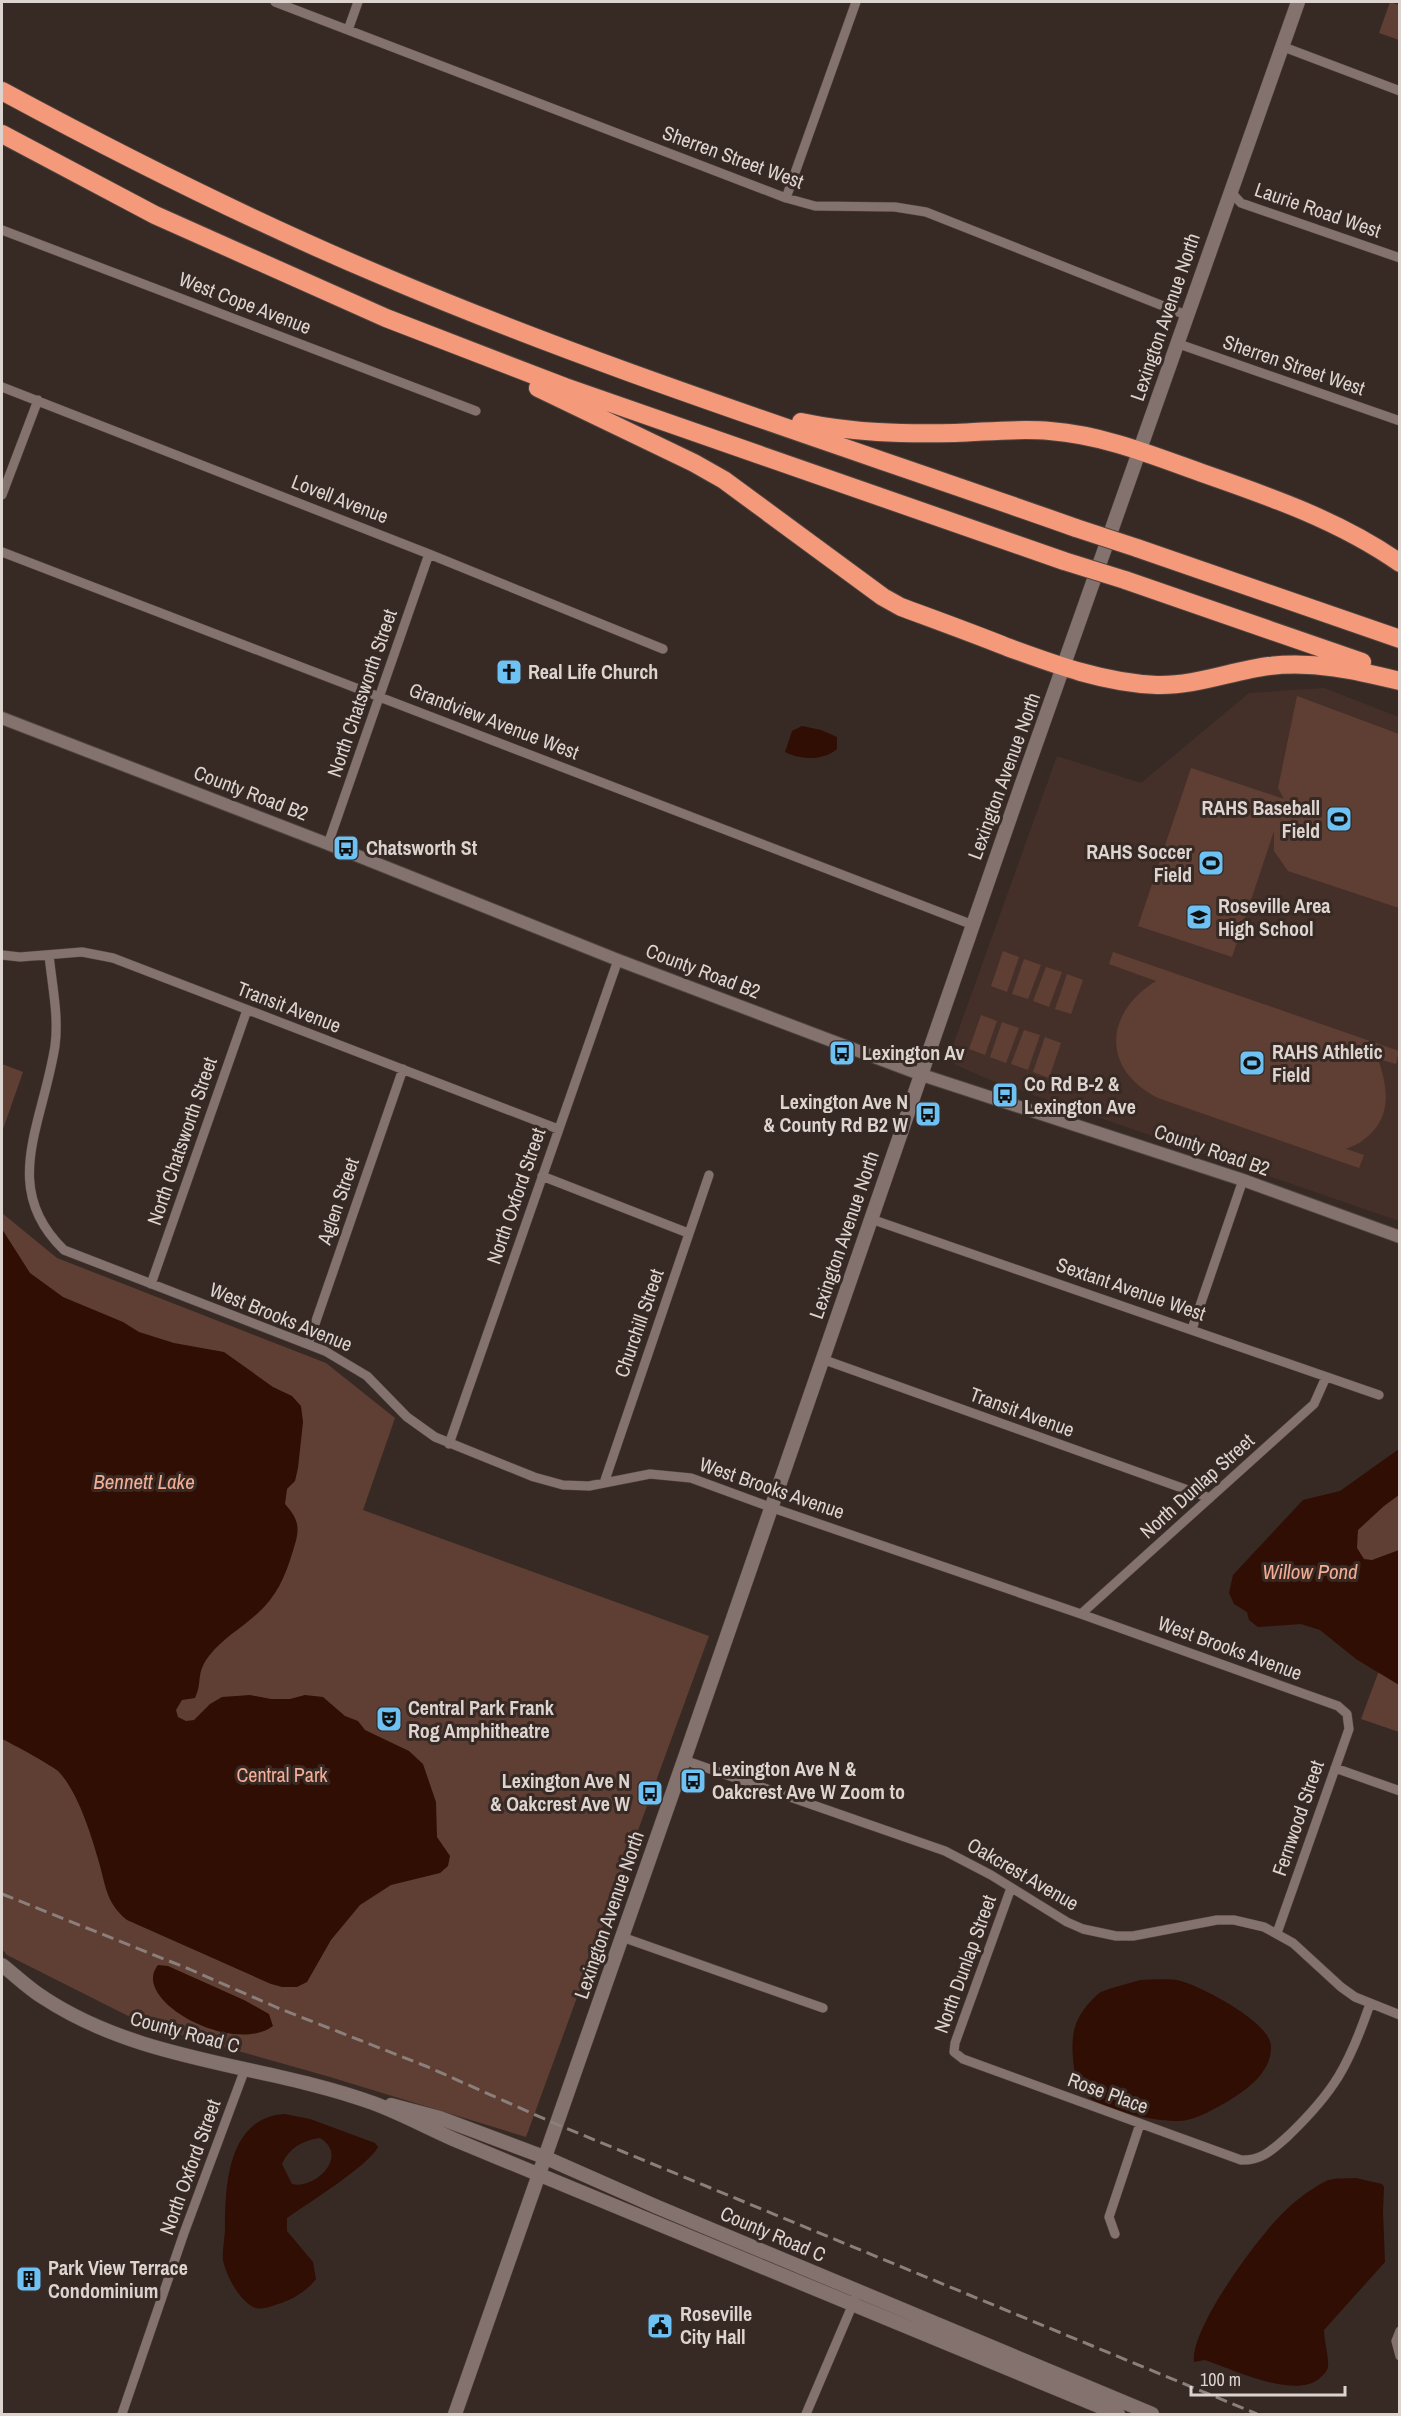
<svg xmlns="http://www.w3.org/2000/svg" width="1401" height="2416" font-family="'Archivo Narrow',sans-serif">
  <rect width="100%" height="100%" fill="#372924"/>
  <!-- built -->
  <path fill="#443029" d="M1324,688l75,29v504l-409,-141 -36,-16 -3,-13 106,-295 84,27 108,-90z"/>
  <!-- green -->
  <path fill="#5f3f34" d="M1390,2l9,3v35l-20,-7z
    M1297,696l102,38v174l-111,-37 -14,-20v-20l-42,126 -94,-31 53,-158 93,31 -6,-11z
    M1003,951l16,6 -12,35 -16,-6z
    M1113,952l286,99 -3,13 -18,-5c10,29 15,60 -15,81 -4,4 -11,6 -17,9l18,6 -5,13 -201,-70c-57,-29 -54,-85 -2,-117l-47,-17z
    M1024,959l17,6 -13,34 -16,-5z
    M1046,967l16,5 -13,35 -16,-6z
    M1067,974l16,6 -12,34 -16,-5z
    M981,1015l16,6 -12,34 -16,-6z
    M1002,1022l17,6 -13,35 -16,-6z
    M1024,1030l16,5 -12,35 -17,-6z
    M1045,1037l16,6 -12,35 -16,-6z
    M2,1064l21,8 -21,60z
    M2,1213l55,45 269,105 69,55 -32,92 346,126 -183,501 -196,-60 -184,-52 -139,-70 -5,-6z
    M1399,1464v268l-38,-13 32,-86 -110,-41z"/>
  <!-- water -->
  <path fill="#300e03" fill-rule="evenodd" d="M802,726l19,4 16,7v12c-13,12 -37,11 -52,3l7,-21z
    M2,1229l28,44 33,24 60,25 16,10 35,11 50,9 49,35 19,9 9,10 2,16 -5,46 -3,13 -8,8 -2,15c17,19 14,27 7,50 -7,23 -16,43 -34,59 -16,15 -35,25 -49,43 -14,18 -6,26 -14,42l-13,2 -6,10 2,7 8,4 8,-1 16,-16 12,-7 28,-2 21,4h19l15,-4 18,2 22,19 13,5 7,9 44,21 14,13 13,38 1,35 13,19 -2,10 -8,7 -49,12 -31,20 -29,35 -24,42 -10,5h-15l-11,-3 -144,-64c-22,-18 -21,-35 -29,-61 -7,-25 -21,-69 -40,-88 -9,-7 -45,-27 -56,-32z
    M1399,1449v46l-15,11 -26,24 -1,18 7,11 8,1 27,-10v135l-43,-26 -36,-29 -19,-6 -43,3 -9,-7 -2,-8 -13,-8 -5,-11 4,-18 70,-75 37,-9z
    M158,1965l10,1 76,34 25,14 4,12c-40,30 -144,-26 -115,-61z
    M1140,1980c13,0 29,-2 41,1 21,6 89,41 90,65 1,27 -26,45 -46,57 -11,6 -25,14 -38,17 -22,5 -87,-10 -104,-27 -7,-7 -9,-24 -10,-34 -2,-25 1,-40 18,-58 3,-3 6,-7 10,-9 12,-5 27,-8 39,-12z
    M285,2114l25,5 65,24 3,4c-11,20 -70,56 -91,71v13l26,31 3,17c-9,12 -24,21 -38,25 -7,2 -15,6 -22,4 -16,-5 -30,-33 -33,-48 -1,-10 2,-22 2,-32 0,-43 3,-111 60,-114zM320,2138c30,18 -5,52 -28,46l-10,-20c7,-16 21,-24 38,-26z
    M1356,2178l26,6 2,3 -1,24 2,51 -61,68c0,11 5,26 4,37 -1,5 -5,8 -8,11 -25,22 -88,-9 -115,-18l-11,2c-4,-33 62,-122 86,-146 11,-12 29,-26 44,-34 8,-5 22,-3 32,-4z"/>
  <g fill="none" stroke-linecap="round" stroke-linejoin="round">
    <!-- minor casing -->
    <g stroke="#504440" stroke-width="10">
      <path id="minor" d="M275,2l511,196 29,8 80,1 31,5 260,103
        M348,30l10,-28
        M1281,46l119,45
        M1230,191l11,12 159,55
        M786,198l70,-196
        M2,230l474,181
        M1176,343l224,78
        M2,387l427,167 234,95
        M2,495l36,-95
        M2,552l971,373
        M328,844l101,-290
        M2,955l18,2 62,-5 31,6 445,171
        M49,955c3,30 10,61 6,91 -13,81 -55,142 9,204l261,101 42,25 40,41 28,20 99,40 29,8 26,1 61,-12 41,4 79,29 311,107 257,92 9,8 2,15 -72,204
        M542,1176l146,57
        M871,1219l508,176
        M151,1284l96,-274
        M1192,1329l51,-149
        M308,1344l95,-275
        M822,1359l388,139
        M449,1444l169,-484
        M604,1483l105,-308
        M1081,1614l233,-210 12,-27
        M684,1760l261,91 46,24 76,47 16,7 33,7h17l84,-16h17l30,7 29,16 48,44 14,10 45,18
        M1335,1768l65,23
        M1011,1888l-56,155 -1,9 9,7 278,101c21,1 32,-11 47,-24 47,-45 61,-71 82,-132
        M622,1937l201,71
        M1115,2234l-6,-17 31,-93
        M1400,2331l-4,10 4,15
        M122,2414l62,-181 61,-164
        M806,2414l49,-115"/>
    </g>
    <!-- tertiary casing -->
    <g stroke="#504440" stroke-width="14">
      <path id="tertiary" d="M2,718l326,126 290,116 304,115 321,105 157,57"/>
    </g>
    <!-- secondary casing -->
    <g stroke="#504440" stroke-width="15">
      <path id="secondary" d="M2,1965c14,11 27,24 42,33 99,65 222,66 329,105 27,10 53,24 80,36l665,275
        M391,2105l49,13 104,39 111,49 497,208
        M455,2414l229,-654 337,-974 277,-784"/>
    </g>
    <!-- motorway casing -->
    <g stroke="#504440" stroke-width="20">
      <path id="motorway" d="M2,91c124,67 252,131 383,186 226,96 460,169 691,251
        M2,134l153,81 231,103 179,69 499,174
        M538,388l156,75 30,17 159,117 18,10c35,13 71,26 106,40 49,18 98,36 150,38 39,1 74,-14 112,-19 46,-5 86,4 131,15
        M801,422c52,11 101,12 154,11 31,-1 63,-5 95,-2 53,4 102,24 152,42 69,24 138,48 198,90
        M1137,548l263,91
        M1125,580l237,82"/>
    </g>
    <!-- minor -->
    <use href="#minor" stroke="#83726d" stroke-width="9"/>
    <!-- tertiary -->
    <use href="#tertiary" stroke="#83726d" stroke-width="12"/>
    <!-- secondary -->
    <use href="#secondary" stroke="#83726d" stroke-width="14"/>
    <!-- motorway -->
    <use href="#motorway" stroke="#f49a7a" stroke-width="18"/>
    <!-- rail -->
    <path stroke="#8a7f7a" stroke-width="3" stroke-dasharray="12 6" stroke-linecap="butt" d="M2,1894l187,75 89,39 150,59 128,57 701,290"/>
    <!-- motorway-bridge casing -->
    <g stroke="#504440" stroke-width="20" stroke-linecap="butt">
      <path id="motorway-bridge" d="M1076,528l61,20
        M1064,561l61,19"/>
    </g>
    <!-- motorway-bridge -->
    <use href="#motorway-bridge" stroke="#f49a7a" stroke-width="18"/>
  </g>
  <!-- icons -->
  <defs>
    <g id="church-square" transform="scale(1.35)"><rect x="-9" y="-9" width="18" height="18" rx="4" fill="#6ec2f3" stroke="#372924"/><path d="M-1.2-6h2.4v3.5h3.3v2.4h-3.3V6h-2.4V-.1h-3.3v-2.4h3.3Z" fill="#111"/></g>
    <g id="stadium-square" transform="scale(1.35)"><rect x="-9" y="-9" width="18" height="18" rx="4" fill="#6ec2f3" stroke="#372924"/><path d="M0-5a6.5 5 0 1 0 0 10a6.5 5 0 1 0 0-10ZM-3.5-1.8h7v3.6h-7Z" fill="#111"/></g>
    <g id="bus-square" transform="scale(1.35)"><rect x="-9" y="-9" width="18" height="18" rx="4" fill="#6ec2f3" stroke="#372924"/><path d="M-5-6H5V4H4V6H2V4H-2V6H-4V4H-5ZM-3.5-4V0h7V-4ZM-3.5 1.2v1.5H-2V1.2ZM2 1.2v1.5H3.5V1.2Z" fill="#111"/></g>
    <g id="school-square" transform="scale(1.35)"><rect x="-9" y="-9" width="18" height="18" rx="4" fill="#6ec2f3" stroke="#372924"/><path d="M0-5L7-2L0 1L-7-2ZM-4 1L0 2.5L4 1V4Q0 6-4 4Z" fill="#111"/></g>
    <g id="theatre-square" transform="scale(1.35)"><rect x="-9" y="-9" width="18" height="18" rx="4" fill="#6ec2f3" stroke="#372924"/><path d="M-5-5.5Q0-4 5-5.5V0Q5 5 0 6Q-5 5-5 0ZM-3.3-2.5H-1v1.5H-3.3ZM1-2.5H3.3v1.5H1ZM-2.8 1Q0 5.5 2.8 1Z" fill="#111"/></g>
    <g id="building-square" transform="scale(1.35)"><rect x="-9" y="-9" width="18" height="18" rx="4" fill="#6ec2f3" stroke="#372924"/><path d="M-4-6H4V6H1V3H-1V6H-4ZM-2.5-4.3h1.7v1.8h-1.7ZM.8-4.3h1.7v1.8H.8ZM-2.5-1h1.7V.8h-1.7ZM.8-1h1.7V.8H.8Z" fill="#111"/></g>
    <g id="civic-square" transform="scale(1.35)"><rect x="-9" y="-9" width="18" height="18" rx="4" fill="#6ec2f3" stroke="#372924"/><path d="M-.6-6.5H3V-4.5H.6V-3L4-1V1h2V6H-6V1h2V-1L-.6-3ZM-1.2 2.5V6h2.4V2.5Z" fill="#111"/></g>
  </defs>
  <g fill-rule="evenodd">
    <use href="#church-square" x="509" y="672"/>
    <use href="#stadium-square" x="1339" y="819"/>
    <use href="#bus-square" x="346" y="848"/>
    <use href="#stadium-square" x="1211" y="863"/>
    <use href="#school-square" x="1199" y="917"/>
    <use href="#bus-square" x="842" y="1053"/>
    <use href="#stadium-square" x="1252" y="1063"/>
    <use href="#bus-square" x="1005" y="1095"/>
    <use href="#bus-square" x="928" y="1114"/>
    <use href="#theatre-square" x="389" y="1719"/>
    <use href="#bus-square" x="693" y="1781"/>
    <use href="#bus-square" x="650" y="1793"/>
    <use href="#building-square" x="29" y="2279"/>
    <use href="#civic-square" x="660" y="2326"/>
  </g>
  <g text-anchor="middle" stroke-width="6" stroke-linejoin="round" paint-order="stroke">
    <!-- street labels -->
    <g font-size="20" fill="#ddd4d0" stroke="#372924">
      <text transform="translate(733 157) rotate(20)" y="7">Sherren Street West</text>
      <text transform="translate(1318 210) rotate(19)" y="7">Laurie Road West</text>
      <text transform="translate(245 303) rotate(21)" y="7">West Cope Avenue</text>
      <text transform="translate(1165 317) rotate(-71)" y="7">Lexington Avenue North</text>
      <text transform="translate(1294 365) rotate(19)" y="7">Sherren Street West</text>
      <text transform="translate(340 499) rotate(21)" y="7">Lovell Avenue</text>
      <text transform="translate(362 693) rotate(-71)" y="7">North Chatsworth Street</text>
      <text transform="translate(494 721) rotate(21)" y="7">Grandview Avenue West</text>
      <text transform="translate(1004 776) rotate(-70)" y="7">Lexington Avenue North</text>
      <text transform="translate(251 793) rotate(21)" y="7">County Road B2</text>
      <text transform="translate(703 971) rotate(21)" y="7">County Road B2</text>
      <text transform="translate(289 1007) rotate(21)" y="7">Transit Avenue</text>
      <text transform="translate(182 1141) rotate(-71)" y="7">North Chatsworth Street</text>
      <text transform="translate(1212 1150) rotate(19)" y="7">County Road B2</text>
      <text transform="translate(516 1196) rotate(-71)" y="7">North Oxford Street</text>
      <text transform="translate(338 1201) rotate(-71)" y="7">Aglen Street</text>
      <text transform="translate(844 1235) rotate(-71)" y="7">Lexington Avenue North</text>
      <text transform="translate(1131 1289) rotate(19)" y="7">Sextant Avenue West</text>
      <text transform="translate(281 1317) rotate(22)" y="7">West Brooks Avenue</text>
      <text transform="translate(639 1323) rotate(-71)" y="7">Churchill Street</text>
      <text transform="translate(1022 1412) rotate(20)" y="7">Transit Avenue</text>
      <text transform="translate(1197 1486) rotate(-42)" y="7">North Dunlap Street</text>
      <text transform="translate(772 1488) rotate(19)" y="7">West Brooks Avenue</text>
      <text transform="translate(1230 1648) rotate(20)" y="7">West Brooks Avenue</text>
      <text transform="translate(1298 1818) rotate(-71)" y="7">Fernwood Street</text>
      <text transform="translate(1023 1874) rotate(30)" y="7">Oakcrest Avenue</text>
      <text transform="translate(609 1915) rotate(-71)" y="7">Lexington Avenue North</text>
      <text transform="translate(965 1964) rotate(-70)" y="7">North Dunlap Street</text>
      <text transform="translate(185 2032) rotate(15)" y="7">County Road C</text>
      <text transform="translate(1108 2093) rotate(20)" y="7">Rose Place</text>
      <text transform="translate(190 2167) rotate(-70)" y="7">North Oxford Street</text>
      <text transform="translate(773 2234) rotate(23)" y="7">County Road C</text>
    </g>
    <!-- poi labels -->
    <g font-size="20" font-weight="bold" fill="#ddd4d0" stroke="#372924" text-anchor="start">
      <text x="528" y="679">Real Life Church</text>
      <text x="1320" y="815" text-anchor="end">RAHS Baseball<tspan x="1320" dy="23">Field</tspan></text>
      <text x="366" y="855">Chatsworth St</text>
      <text x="1192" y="859" text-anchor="end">RAHS Soccer<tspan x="1192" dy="23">Field</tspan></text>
      <text x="1218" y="913">Roseville Area<tspan x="1218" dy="23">High School</tspan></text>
      <text x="1272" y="1059">RAHS Athletic<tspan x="1272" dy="23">Field</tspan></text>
      <text x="862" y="1060">Lexington Av</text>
      <text x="1024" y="1091">Co Rd B-2 &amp;<tspan x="1024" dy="23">Lexington Ave</tspan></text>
      <text x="908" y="1109" text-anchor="end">Lexington Ave N<tspan x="908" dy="23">&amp; County Rd B2 W</tspan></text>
      <text x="408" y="1715">Central Park Frank<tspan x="408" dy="23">Rog Amphitheatre</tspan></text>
      <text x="712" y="1776">Lexington Ave N &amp;<tspan x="712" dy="23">Oakcrest Ave W Zoom to</tspan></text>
      <text x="630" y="1788" text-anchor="end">Lexington Ave N<tspan x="630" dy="23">&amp; Oakcrest Ave W</tspan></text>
      <text x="48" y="2275">Park View Terrace<tspan x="48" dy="23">Condominium</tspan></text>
      <text x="680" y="2321">Roseville<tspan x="680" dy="23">City Hall</tspan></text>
    </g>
    <!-- park labels -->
    <g font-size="20" fill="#f6af97" stroke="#372924">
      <text x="282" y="1782">Central Park</text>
    </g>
    <!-- water labels -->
    <g font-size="21" font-style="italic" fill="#f3ad95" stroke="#372924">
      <text x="144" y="1489">Bennett Lake</text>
      <text x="1310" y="1579">Willow Pond</text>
    </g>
  </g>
  <!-- border -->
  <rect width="1401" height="2416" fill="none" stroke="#ddd4d0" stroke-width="6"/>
  <!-- scale -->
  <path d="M1191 2386v9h154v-9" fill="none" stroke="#ddd4d0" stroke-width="3"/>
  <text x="1200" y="2386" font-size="18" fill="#ddd4d0" stroke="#372924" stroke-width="4.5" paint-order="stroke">100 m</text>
</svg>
